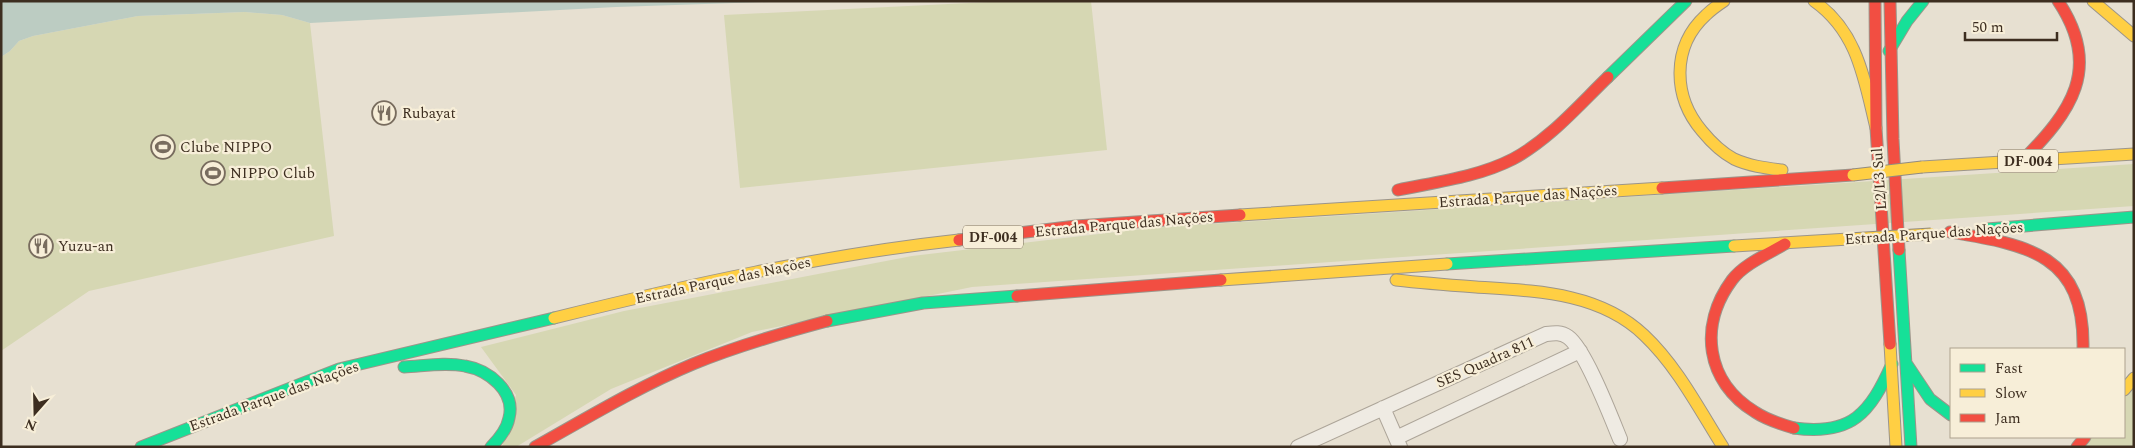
<svg xmlns="http://www.w3.org/2000/svg" width="2135" height="448" font-family="Spectral,serif">
  <rect width="100%" height="100%" fill="#e7e0d1"/>
  <!-- green -->
  <path fill="#d6d7b3" d="M1009,1h82l16,149 -367,38 -16,-173z
    M245,12l37,3 28,8 24,213 -245,55 -88,60v-294l9,-6 9,-10 14,-5 105,-20z
    M2134,164v42l-1162,81 -220,45 -141,57 -95,58h-14l14,-52 -35,-48 143,-36 288,-55 238,-28z
    M2134,380v67h-56l8,-10h38v-45z"/>
  <!-- water -->
  <path fill="#bcccc2" d="M1,1h795l-180,6 -306,16 -28,-8 -37,-3 -107,4 -105,20 -14,5 -9,10 -9,6z"/>
  <g fill="none" stroke-linecap="round" stroke-linejoin="round">
    <!-- street casing -->
    <g stroke="#ada599" stroke-width="16">
      <path id="street" d="M1383,408l17,39
        M1396,438l184,-87
        M1298,447l248,-113c8,-1 15,-2 22,3 17,12 43,80 52,102"/>
    </g>
    <!-- fast casing -->
    <g stroke="#9c958a" stroke-width="13">
      <path id="fast" d="M1889,51l18,-30 16,-20
        M1608,77l78,-76
        M1987,229l147,-12
        M1899,250l12,197
        M1447,264l287,-18
        M827,321l96,-18 94,-7
        M1906,363l24,36 21,16
        M404,367c20,-1 41,-5 61,-1 23,4 51,25 44,52 -2,11 -10,21 -18,29
        M1794,428c58,8 76,-15 98,-64
        M141,447l198,-78 215,-51"/>
    </g>
    <!-- slow casing -->
    <g stroke="#9c958a" stroke-width="13">
      <path id="slow" d="M1724,1c-6,4 -13,9 -18,14 -35,32 -33,82 -4,116 9,11 19,21 32,28 15,7 32,9 48,11
        M1814,1c44,31 50,78 62,127
        M2093,1l41,35
        M1922,167l212,-13
        M1240,215l422,-27
        M1734,246l115,-7
        M1221,280l226,-16
        M1396,280c27,3 53,5 80,7 59,4 123,5 168,48 33,31 55,74 79,112
        M554,318c133,-33 268,-63 405,-78
        M1890,344l6,103
        M2124,390l10,-12"/>
    </g>
    <!-- jam casing -->
    <g stroke="#9c958a" stroke-width="13">
      <path id="jam" d="M1875,1l1,127 14,216
        M1890,1l3,138 6,111
        M2022,161c49,-49 81,-93 36,-160
        M1662,188l191,-13
        M1398,190c38,-8 80,-13 115,-31 37,-20 65,-53 95,-82
        M1950,232c78,13 135,22 133,117
        M959,240l117,-14 164,-11
        M1785,244c-17,10 -41,20 -53,36 -34,46 -26,102 23,132 12,8 25,12 39,16
        M1017,296l204,-16
        M535,447c52,-29 103,-60 158,-83 44,-18 89,-31 134,-43
        M2077,447l8,-10"/>
    </g>
    <!-- street -->
    <use href="#street" stroke="#efebe3" stroke-width="14"/>
    <!-- fast -->
    <use href="#fast" stroke="#16e098" stroke-width="11"/>
    <!-- slow -->
    <use href="#slow" stroke="#ffcf43" stroke-width="11"/>
    <!-- jam -->
    <use href="#jam" stroke="#f24e42" stroke-width="11"/>
    <!-- slow-bridge casing -->
    <g stroke="#928b80" stroke-width="13" stroke-linecap="butt">
      <path id="slow-bridge" d="M1853,175l69,-8
        M1849,239l82,-5"/>
    </g>
    <!-- slow-bridge -->
    <use href="#slow-bridge" stroke="#ffcf43" stroke-width="11"/>
  </g>
  <!-- icons -->
  <defs>
    <g id="restaurant-ring" transform="scale(1.25)"><circle r="9.5" fill="#f7eed8" stroke="#786c5e" stroke-width="1.5"/><path d="M-5-6h1v4h1v-4h1v4h1v-4h1v5L-1.5 .5V6h-2V.5L-5-1ZM5-6V6H3V1.5H1.5Q1.5-4 5-6Z" fill="#786c5e"/></g>
    <g id="stadium-ring" transform="scale(1.25)"><circle r="9.5" fill="#f7eed8" stroke="#786c5e" stroke-width="1.5"/><path d="M0-5a6.5 5 0 1 0 0 10a6.5 5 0 1 0 0-10ZM-3.5-1.8h7v3.6h-7Z" fill="#786c5e"/></g>
  </defs>
  <g fill-rule="evenodd">
    <use href="#restaurant-ring" x="384" y="113"/>
    <use href="#stadium-ring" x="163" y="147"/>
    <use href="#stadium-ring" x="213" y="173"/>
    <use href="#restaurant-ring" x="41" y="246"/>
  </g>
  <g text-anchor="middle" stroke-width="4.5" stroke-linejoin="round" paint-order="stroke">
    <!-- shield labels -->
    <g fill="#f7eed8" stroke="#756857" stroke-width="1">
      <rect x="1998" y="149.5" width="60" height="23" rx="4"/>
      <rect x="963" y="225.5" width="60" height="23" rx="4"/>
    </g>
    <g font-size="14" font-weight="bold" fill="#3d2e20">
      <text x="2028" y="166">DF-004</text>
      <text x="993" y="242">DF-004</text>
    </g>
    <!-- poi labels -->
    <g font-size="15" fill="#3d2e20" stroke="#f7eed8" text-anchor="start">
      <text x="402" y="118">Rubayat</text>
      <text x="180" y="152">Clube NIPPO</text>
      <text x="230" y="178">NIPPO Club</text>
      <text x="58" y="251">Yuzu-an</text>
    </g>
    <!-- street labels -->
    <g font-size="15" fill="#3d2e20" stroke="#f7eed8">
      <text transform="translate(1879 179) rotate(-94)" y="5">L2/L3 Sul</text>
      <text transform="translate(1528 196) rotate(-4)" y="5">Estrada Parque das Nações</text>
      <text transform="translate(1124 224) rotate(-5)" y="5">Estrada Parque das Nações</text>
      <text transform="translate(1934 233) rotate(-4)" y="5">Estrada Parque das Nações</text>
      <text transform="translate(723 280) rotate(-12)" y="5">Estrada Parque das Nações</text>
      <text transform="translate(1485 362) rotate(-24)" y="5">SES Quadra 811</text>
      <text transform="translate(274 396) rotate(-20)" y="5">Estrada Parque das Nações</text>
    </g>
  </g>
  <!-- border -->
  <rect width="2135" height="448" fill="none" stroke="#3d2e20" stroke-width="5"/>
  <!-- legend -->
  <rect x="1950" y="348" width="175" height="90" fill="#f7eed8" stroke="#ada18e"/>
  <rect x="1960" y="364" width="25" height="8" fill="#16e098" stroke="#ada18e"/>
  <text x="1995" y="373" font-size="15" fill="#3d2e20">Fast</text>
  <rect x="1960" y="389" width="25" height="8" fill="#ffcf43" stroke="#ada18e"/>
  <text x="1995" y="398" font-size="15" fill="#3d2e20">Slow</text>
  <rect x="1960" y="414" width="25" height="8" fill="#f24e42" stroke="#ada18e"/>
  <text x="1995" y="423" font-size="15" fill="#3d2e20">Jam</text>
  <!-- north arrow -->
  <g transform="translate(35 413) rotate(200)" stroke="#f7eed8" stroke-width="4" paint-order="stroke">
  <path d="M0-4L9 19L0 12L-9 19Z" fill="#3d2e20"/>
  <text y="-8" font-size="14" font-weight="bold" text-anchor="middle" fill="#3d2e20">N</text>
  </g>
  <!-- scale -->
  <path d="M1965 32v8h92v-8" fill="none" stroke="#3d2e20" stroke-width="2.5"/>
  <text x="1972" y="32" font-size="15" fill="#3d2e20" stroke="#f7eed8" stroke-width="4" paint-order="stroke">50 m</text>
</svg>
